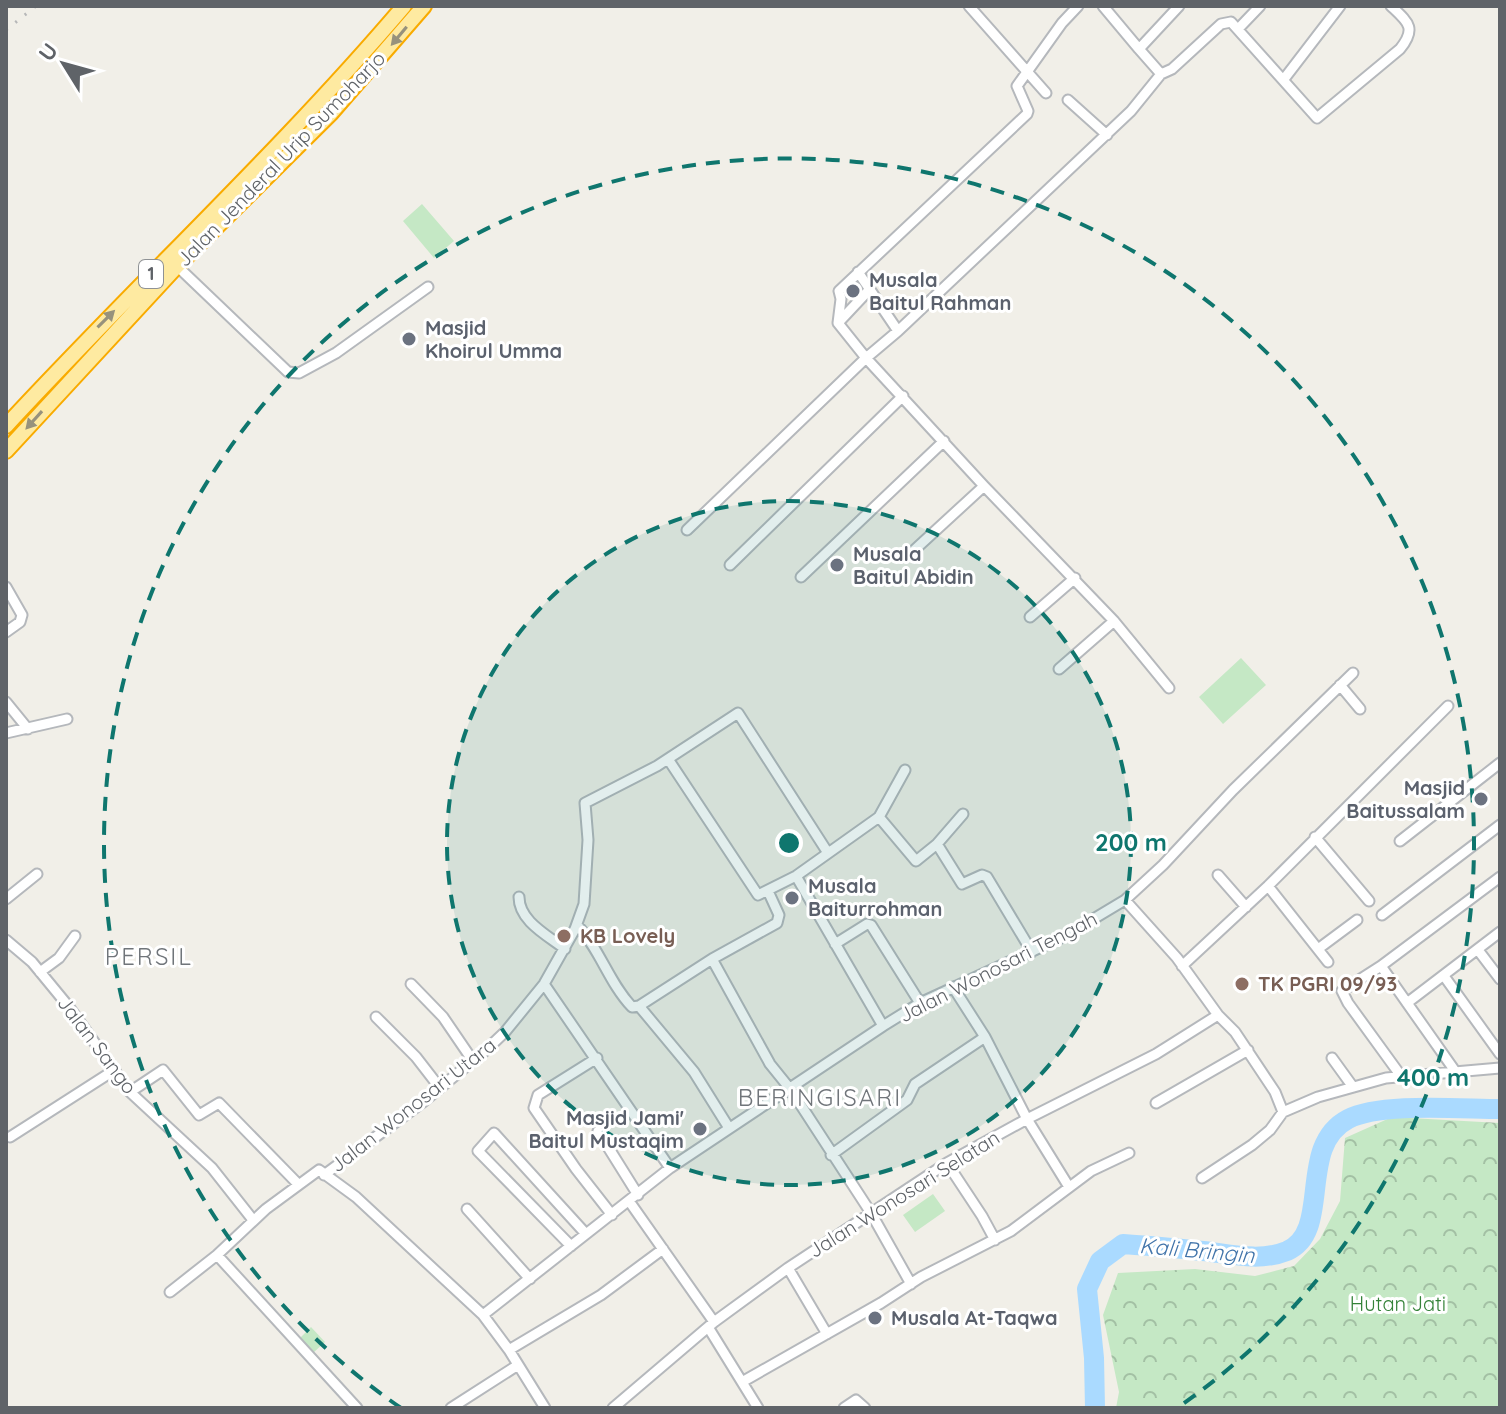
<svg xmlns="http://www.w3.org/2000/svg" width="1506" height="1414" font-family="Quicksand,sans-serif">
  <defs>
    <pattern id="forest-crowns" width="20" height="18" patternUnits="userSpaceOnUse" patternTransform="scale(2)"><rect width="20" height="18" fill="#c5e8c5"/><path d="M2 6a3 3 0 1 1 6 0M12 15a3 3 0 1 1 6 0" fill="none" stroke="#a3c0a4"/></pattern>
  </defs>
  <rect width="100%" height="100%" fill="#f1efe8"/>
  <!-- forest -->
  <path fill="url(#forest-crowns)" d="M1392,1117l108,6v285h-384l3,-16 -16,-77 15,-42 77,-4 60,7 39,-10 26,-27 20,-38 5,-63z"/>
  <!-- pitch -->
  <path fill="#c5e8c5" d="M422,204l32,37 -20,17 -31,-37z
    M1241,658l25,27 -43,39 -24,-27z
    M933,1194l12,17 -30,21 -12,-17z
    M311,1327l14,15 -12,11 -14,-14z"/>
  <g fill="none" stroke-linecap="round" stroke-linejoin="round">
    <!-- river -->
    <path stroke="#aadaff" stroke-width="20" d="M1095,1408l-1,-50 -7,-69 13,-28 23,-17c27,2 53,4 80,7 27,3 57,11 84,0 46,-20 9,-105 61,-132 32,-17 114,-10 152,-10"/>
    <!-- minor casing -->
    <g stroke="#b5b8bc" stroke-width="13">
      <path id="minor" d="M969,6l77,87
        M1103,6l36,43
        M1238,29l22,-23
        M1161,74l11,-5 49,-45 10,-2 86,96 83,-69c17,-21 8,-27 -9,-43
        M1284,79l56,-73
        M1068,100l39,35
        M177,266l111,106 11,1 37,-20 92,-66
        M858,272l40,59
        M838,323l31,-33
        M687,530l179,-172 -28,-35 3,-24 -2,-8 188,-177 1,-3 -11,-25 45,-63 16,-17
        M910,554l74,-68
        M730,565l173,-169
        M801,577l143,-136
        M6,587l16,28 -2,7 -14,10
        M1030,617l45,-39
        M1059,669l55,-48
        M1340,685l20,24
        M1169,688l-55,-67 -130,-135 -118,-128 32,-27 233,-220 30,-37 -22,-25 40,-43
        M6,702l22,27
        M6,733l61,-14
        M668,759l90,136 38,-19 83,-59 26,-47
        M879,817l37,44 21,-17 26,-30
        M1315,837l54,64
        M1400,841l100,-78
        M937,844l25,40 20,-9 5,2 45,75
        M1218,875l28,32
        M796,876l87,150
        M1268,886l60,76
        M519,897c0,24 28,38 46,52
        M6,899l31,-25
        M1125,900l52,58 41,57 17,17 40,60 8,20
        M1382,915l118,-90
        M577,925c23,24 32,58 55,82l7,-1 73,-47 58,105 21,26 80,123 40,71
        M6,940l26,22 37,45 61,85 82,76 41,52
        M835,944l32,-20 4,1 49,78
        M1318,949l39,-29
        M1478,950l22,29
        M712,959l65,-36 2,-8 -11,-24
        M1182,966l86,-80 180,-180
        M1381,966l74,105
        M40,972l19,-14 16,-22
        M1444,976l56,78
        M411,984l32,33 30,44
        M544,984l126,184
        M953,987l32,50 42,82 42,68
        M1407,1003l93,-71
        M639,1006l55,66 35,56
        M376,1017l40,40 24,31
        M597,1058l-59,37 -4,13 42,61 36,46
        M1332,1058l21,29
        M1401,1076l-53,-73 -6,-12 39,-25 119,-89
        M130,1092l33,-22 36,45 20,-12 79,81
        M1156,1103l92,-53
        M598,1131l40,64
        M10,1137l103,-66
        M831,1155l76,-55 8,-16 70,-47
        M947,1163l35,53 13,24
        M324,1175l99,-73 63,-52 19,-18 39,-48 31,-55 9,-25 4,-64 -3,-37 72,-37 81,-53 90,140
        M1202,1178l50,-33 18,-15 13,-18 35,-15 68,-19 114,-10
        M629,1201l85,121
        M467,1209l63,70
        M571,1246l-93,-95 16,-18 92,101
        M217,1255l140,153
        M788,1268l39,66
        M170,1292l47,-37 49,-46 53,-39 37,27 127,118 26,35 36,58
        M483,1315l187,-147 213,-142 37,-23 145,-67 60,-36 38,-35 70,-75 120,-117
        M708,1327l50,81
        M509,1350l92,-55 62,-46
        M742,1382l139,-79 40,-26 90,-46 80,-60 38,-18
        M451,1408l67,-43
        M613,1408l101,-86 74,-54 159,-105 80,-44 129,-65 62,-39
        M844,1408l12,-8 9,8"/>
    </g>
    <!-- trunk casing -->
    <g stroke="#f9ab00" stroke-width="18">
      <path id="trunk" d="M6,426c131,-142 273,-273 398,-420
        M6,451l171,-185 154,-153 93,-107"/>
    </g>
    <!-- minor -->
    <use href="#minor" stroke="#fff" stroke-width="9"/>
    <!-- trunk -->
    <use href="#trunk" stroke="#feeaa1" stroke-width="14"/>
    <!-- rail -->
    <path stroke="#b6b7b8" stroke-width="3" stroke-dasharray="2 10" stroke-linecap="butt" d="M6,30l30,-24"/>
  </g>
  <!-- one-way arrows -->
  <defs><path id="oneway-solid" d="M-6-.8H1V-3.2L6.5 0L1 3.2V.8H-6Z" transform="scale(2)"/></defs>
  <g fill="#97927c">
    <use href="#oneway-solid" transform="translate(399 36) rotate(130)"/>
    <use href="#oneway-solid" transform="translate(106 319) rotate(-45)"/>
    <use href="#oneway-solid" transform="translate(34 420) rotate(132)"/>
  </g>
  <!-- distance rings -->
  <circle cx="789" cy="843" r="342" fill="#0f766e" fill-opacity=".12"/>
  <g fill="none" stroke="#0f766e" stroke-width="4" stroke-dasharray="14 10">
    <circle cx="789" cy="843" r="342"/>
    <path d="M401 1408A685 685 0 1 1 1177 1408"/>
  </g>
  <!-- markers -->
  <g fill="#6b7280" stroke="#fff" stroke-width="3">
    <circle cx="853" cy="291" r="8"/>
    <circle cx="409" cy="339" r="8"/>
    <circle cx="837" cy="565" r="8"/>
    <circle cx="1481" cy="799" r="8"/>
    <circle cx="792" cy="898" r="8"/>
    <circle cx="700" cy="1129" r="8"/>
    <circle cx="875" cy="1318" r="8"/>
  </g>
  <g fill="#8d6e63" stroke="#fff" stroke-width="3">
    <circle cx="564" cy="936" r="8"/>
    <circle cx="1242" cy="984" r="8"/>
  </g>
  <g text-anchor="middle" stroke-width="6" stroke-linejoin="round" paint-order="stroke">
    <!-- shield labels -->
    <rect fill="#fff" stroke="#8f9295" stroke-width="2" x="139" y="260" width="24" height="28" rx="6"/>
    <g font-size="18" font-weight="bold" fill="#5f6368">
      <text x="151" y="280">1</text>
    </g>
    <!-- street labels -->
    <g font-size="20" fill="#5f6368" stroke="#fff">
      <text transform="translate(281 159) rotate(-46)" y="7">Jalan Jenderal Urip Sumoharjo</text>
      <text transform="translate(998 967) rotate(-27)" y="7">Jalan Wonosari Tengah</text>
      <text transform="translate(97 1045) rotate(53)" y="7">Jalan Sango</text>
      <text transform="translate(413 1105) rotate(-38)" y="7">Jalan Wonosari Utara</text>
      <text transform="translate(904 1194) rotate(-32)" y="7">Jalan Wonosari Selatan</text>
    </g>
    <!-- worship labels -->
    <g font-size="20" font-weight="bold" fill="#5b616d" stroke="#fff" text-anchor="start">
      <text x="869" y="287">Musala<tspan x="869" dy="23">Baitul Rahman</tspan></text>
      <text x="425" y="335">Masjid<tspan x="425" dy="23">Khoirul Umma</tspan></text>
      <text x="853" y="561">Musala<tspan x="853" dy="23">Baitul Abidin</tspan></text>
      <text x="1465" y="795" text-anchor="end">Masjid<tspan x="1465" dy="23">Baitussalam</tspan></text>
      <text x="808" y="893">Musala<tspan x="808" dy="23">Baiturrohman</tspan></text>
      <text x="684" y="1125" text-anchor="end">Masjid Jami'<tspan x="684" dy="23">Baitul Mustaqim</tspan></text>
      <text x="891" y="1325">Musala At-Taqwa</text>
    </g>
    <!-- education labels -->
    <g font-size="20" font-weight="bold" fill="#785e54" stroke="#fff" text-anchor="start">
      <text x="580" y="943">KB Lovely</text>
      <text x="1258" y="991">TK PGRI 09/93</text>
    </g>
    <!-- park labels -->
    <g font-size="20" fill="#348238" stroke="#fff">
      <text x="1398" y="1311">Hutan Jati</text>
    </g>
    <!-- water labels -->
    <g font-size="22" font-style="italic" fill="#4174aa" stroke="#fff">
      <text transform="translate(1197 1250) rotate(5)" y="8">Kali Bringin</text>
    </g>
    <!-- quarter labels -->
    <g font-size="24" letter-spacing="2" fill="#70757a" stroke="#fff">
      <text x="149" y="965">PERSIL</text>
      <text x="820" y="1106">BERINGISARI</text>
    </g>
  </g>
  <circle cx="789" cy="843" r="12" fill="#0f766e" stroke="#fff" stroke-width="4"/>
  <g font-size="24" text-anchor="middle" font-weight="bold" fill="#0f766e" stroke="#fff" stroke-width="6" stroke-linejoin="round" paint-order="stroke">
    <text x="1131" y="851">200 m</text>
    <text x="1433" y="1086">400 m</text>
  </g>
  <!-- border -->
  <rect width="1506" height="1414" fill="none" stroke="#5f6368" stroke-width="16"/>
  <!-- north arrow -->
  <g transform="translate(64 64) rotate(307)" stroke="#ffffff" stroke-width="6" paint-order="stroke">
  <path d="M0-6L14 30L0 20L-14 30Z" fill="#5f6368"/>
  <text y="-12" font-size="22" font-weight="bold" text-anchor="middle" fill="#5f6368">U</text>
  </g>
</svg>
